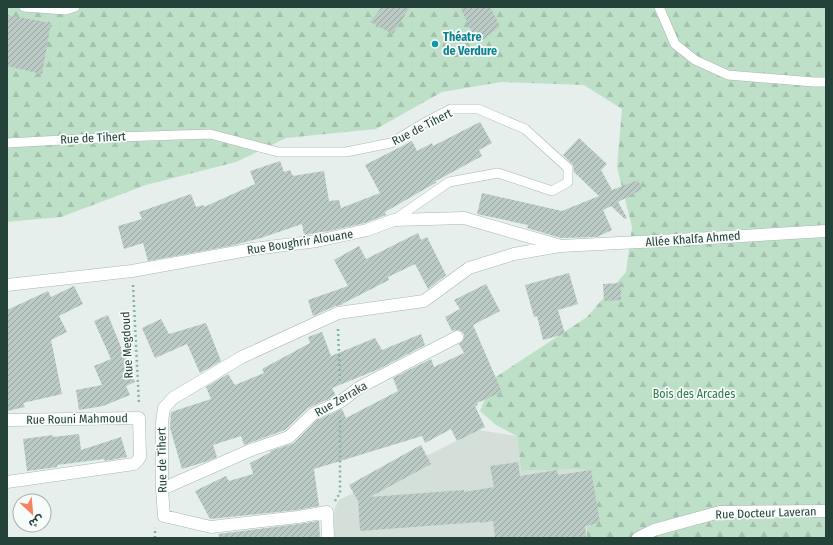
<svg xmlns="http://www.w3.org/2000/svg" width="833" height="545" font-family="'Fira Sans Condensed','Noto Sans Arabic',sans-serif">
  <defs>
    <pattern id="forest-firs" width="22" height="20" patternUnits="userSpaceOnUse"><rect width="22" height="20" fill="#bfe0c8"/><path d="M5 1l3.5 6h-7zM16 11l3.5 6h-7z" fill="#a4c1ad"/></pattern>
    <pattern id="building-hatch" width="6" height="6" patternUnits="userSpaceOnUse"><rect width="6" height="6" fill="#bbcac4"/><path d="M-1 1l2-2M0 6l6-6M5 7l2-2" fill="none" stroke="#98a6a0"/></pattern>
  </defs>
  <rect width="100%" height="100%" fill="#e6efeb"/>
  <!-- built -->
  <path fill="#d4dfda" d="M478,430l39,6 4,35 64,-2 2,69h-253l-1,-14 2,-16 4,-8z"/>
  <!-- forest -->
  <path fill="url(#forest-firs)" d="M7,7h819v531h-239l-2,-69 -64,2 -4,-35 -21,-11 -16,-14 13,-32 94,-62 39,-45 6,-45 -15,-60 5,-58 -38,-24 -83,-3 -59,10 -66,37 -90,9 -50,24 -90,23 -85,32 -54,5z"/>
  <!-- building -->
  <path fill="url(#building-hatch)" d="M382,7h28l-17,27 -23,-12z
    M460,7h30l10,19 -22,18z
    M7,15l44,8 -9,51 -35,-8z
    M480,122l12,21 -13,7 3,6 -48,26h3l-52,30 1,3 -21,8 -36,8 -25,4 -2,-11 -41,14 -31,8 -82,15 -5,-18 -19,6 -6,-23 24,-7 -3,-7 52,-18 5,13 8,-2v2l51,-23 -5,-13 30,-10 4,11 6,-2 3,6 31,-5 5,30 10,-1 2,8 39,-15 -15,-28 47,-24 5,10 15,-8 1,3z
    M579,138l28,26 -6,6 11,20 26,-10 4,9 -24,13 9,16 -2,1 -14,-13 -8,4 9,20 -15,7 -36,1 -34,-10 1,-3 -51,-11 5,-21 80,18 37,-15 -25,-24 -1,-7 -10,-10z
    M418,233l3,7 6,-3 19,38 -18,14 -13,-25 -27,13 1,3 -47,24v1l-7,1 -22,10 -5,-16 40,-14 -14,-26 25,-14 7,13z
    M569,273l9,31 -20,6 7,24 -22,6 -6,-24 -3,1 -9,-32z
    M621,283v17l-17,1 -1,-17z
    M486,284l14,27 -27,14 29,67 -25,11 1,2 -3,1 10,21 -28,14 -6,-12 -26,14 -3,-7 -108,33 5,37 -22,4 -87,9 -15,-28 31,-15 3,5 24,-7 -3,-11 21,-11 -1,-1 24,-8 23,-23 25,-11 4,9 52,-27 -5,-13 38,-19 3,8 30,-14 -5,-9 4,-3 1,-4v-3l-3,-3 -3,-1 -6,1 -7,-14 15,-8 -6,-9z
    M74,286l9,18 -24,12 8,16 -16,8 11,54 -39,9 2,4 -18,4v-101l41,-19 3,6z
    M108,315l27,67 -9,4 4,9 -27,11 -24,4 -3,-20 26,-5 -8,-19 17,-7 -17,-38z
    M161,319l8,15 37,-11 15,38 -21,12 -13,-29 -32,14 -13,-30z
    M322,332l9,24 44,-18 7,12 39,-16 4,11 -46,24 -47,19 4,8 -28,12 -23,22 -41,15 -3,-9 -28,9 4,12 -9,4 -26,8 -12,-41 1,-16 40,-13 -5,-12 22,-13 7,11 29,-12 -2,-4 48,-26 -2,-6z
    M79,434l2,16 40,-13 6,20 -22,4 -1,-2 -47,6v2l-30,4 -4,-32 30,-4v2z
    M421,445l10,19 -61,33 94,-7v2l30,-5 -4,-21 28,-4 2,14 37,-6 1,5 33,-5 9,53 -15,3 1,12h-91l-2,-17 -13,2v-1l-120,9 -2,-30 -9,-16z
    M319,521l1,17h-100l-2,-4 81,-10z"/>
  <g fill="none" stroke-linecap="round" stroke-linejoin="round">
    <!-- service casing -->
    <g stroke="#a8b8b2" stroke-width="10">
      <path id="service" d="M24,7l42,3 9,-3
        M659,7l16,37 20,16 33,15 86,7h12
        M7,143l111,-6 92,-3 68,18h68l45,-9 33,-20 27,-14h27l47,20 43,39v14l-16,9 -54,-18 -49,9 -55,38"/>
    </g>
    <!-- minor casing -->
    <g stroke="#a8b8b2" stroke-width="13">
      <path id="minor" d="M7,285l125,-14 121,-22 64,-8 50,-11 27,-10 70,-2 94,27
        M7,420l132,-2 1,39 -2,3 -4,4 -127,18
        M162,489l89,-39 38,-13 24,-23 27,-12 20,-15 97,-50
        M328,538l-1,-26 -29,5 -87,10 -47,-11 -2,-27v-67l2,-14 9,-10 69,-41 96,-44 86,-12 45,-33 45,-14 46,-8 99,-5 167,-10"/>
    </g>
    <!-- tertiary casing -->
    <g stroke="#a8b8b2" stroke-width="13">
      <path id="tertiary" d="M638,538l16,-8 66,-18 106,-1"/>
    </g>
    <!-- path -->
    <path stroke="#86b3a5" stroke-width="2.5" stroke-dasharray="2 3" stroke-linecap="butt" d="M133,285l6,119
      M338,329l2,53
      M335,501l5,-8v-76
      M155,538v-8l1,-2"/>
    <!-- service -->
    <use href="#service" stroke="#fff" stroke-width="9"/>
    <!-- minor -->
    <use href="#minor" stroke="#fff" stroke-width="12"/>
    <!-- tertiary -->
    <use href="#tertiary" stroke="#fff" stroke-width="12"/>
  </g>
  <!-- markers -->
  <circle fill="#0f9aa8" stroke="#f7fbf9" stroke-width="1.5" cx="435" cy="44" r="4"/>
  <g text-anchor="middle" stroke-width="3.5" stroke-linejoin="round" paint-order="stroke">
    <!-- culture labels -->
    <g font-size="12" font-weight="bold" fill="#0d838f" stroke="#f7fbf9" text-anchor="start">
      <text x="443" y="41">Théatre<tspan x="443" dy="14">de Verdure</tspan></text>
    </g>
    <!-- street labels -->
    <g font-size="12" fill="#24423a" stroke="#f7fbf9">
      <text transform="translate(422 127) rotate(-27)" y="4">Rue de Tihert</text>
      <text transform="translate(93 138) rotate(-3)" y="4">Rue de Tihert</text>
      <text transform="translate(693 239) rotate(-4)" y="4">Allée Khalfa Ahmed</text>
      <text transform="translate(300 242) rotate(-9)" y="4">Rue Boughrir Alouane</text>
      <text transform="translate(127 345) rotate(-93)" y="4">Rue Megdoud</text>
      <text transform="translate(341 399) rotate(-30)" y="4">Rue Zerraka</text>
      <text transform="translate(77 419) rotate(-1)" y="4">Rue Rouni Mahmoud</text>
      <text transform="translate(162 460) rotate(-91)" y="4">Rue de Tihert</text>
      <text transform="translate(766 513) rotate(-2)" y="4">Rue Docteur Laveran</text>
    </g>
    <!-- park labels -->
    <g font-size="12" fill="#2d7a4b" stroke="#f7fbf9">
      <text x="694" y="398">Bois des Arcades</text>
    </g>
  </g>
  <!-- border -->
  <rect width="833" height="545" fill="none" stroke="#24423a" stroke-width="16"/>
  <!-- north arrow -->
  <g transform="translate(32 513) rotate(154)"><circle r="19" fill="#f7fbf9" stroke="#a3b1ad"/>
  <path d="M0-3L7 15L0 10L-7 15Z" fill="#f4845f"/>
  <text y="-6" font-size="11" font-weight="bold" text-anchor="middle" fill="#24423a">ش</text>
  </g>
</svg>
